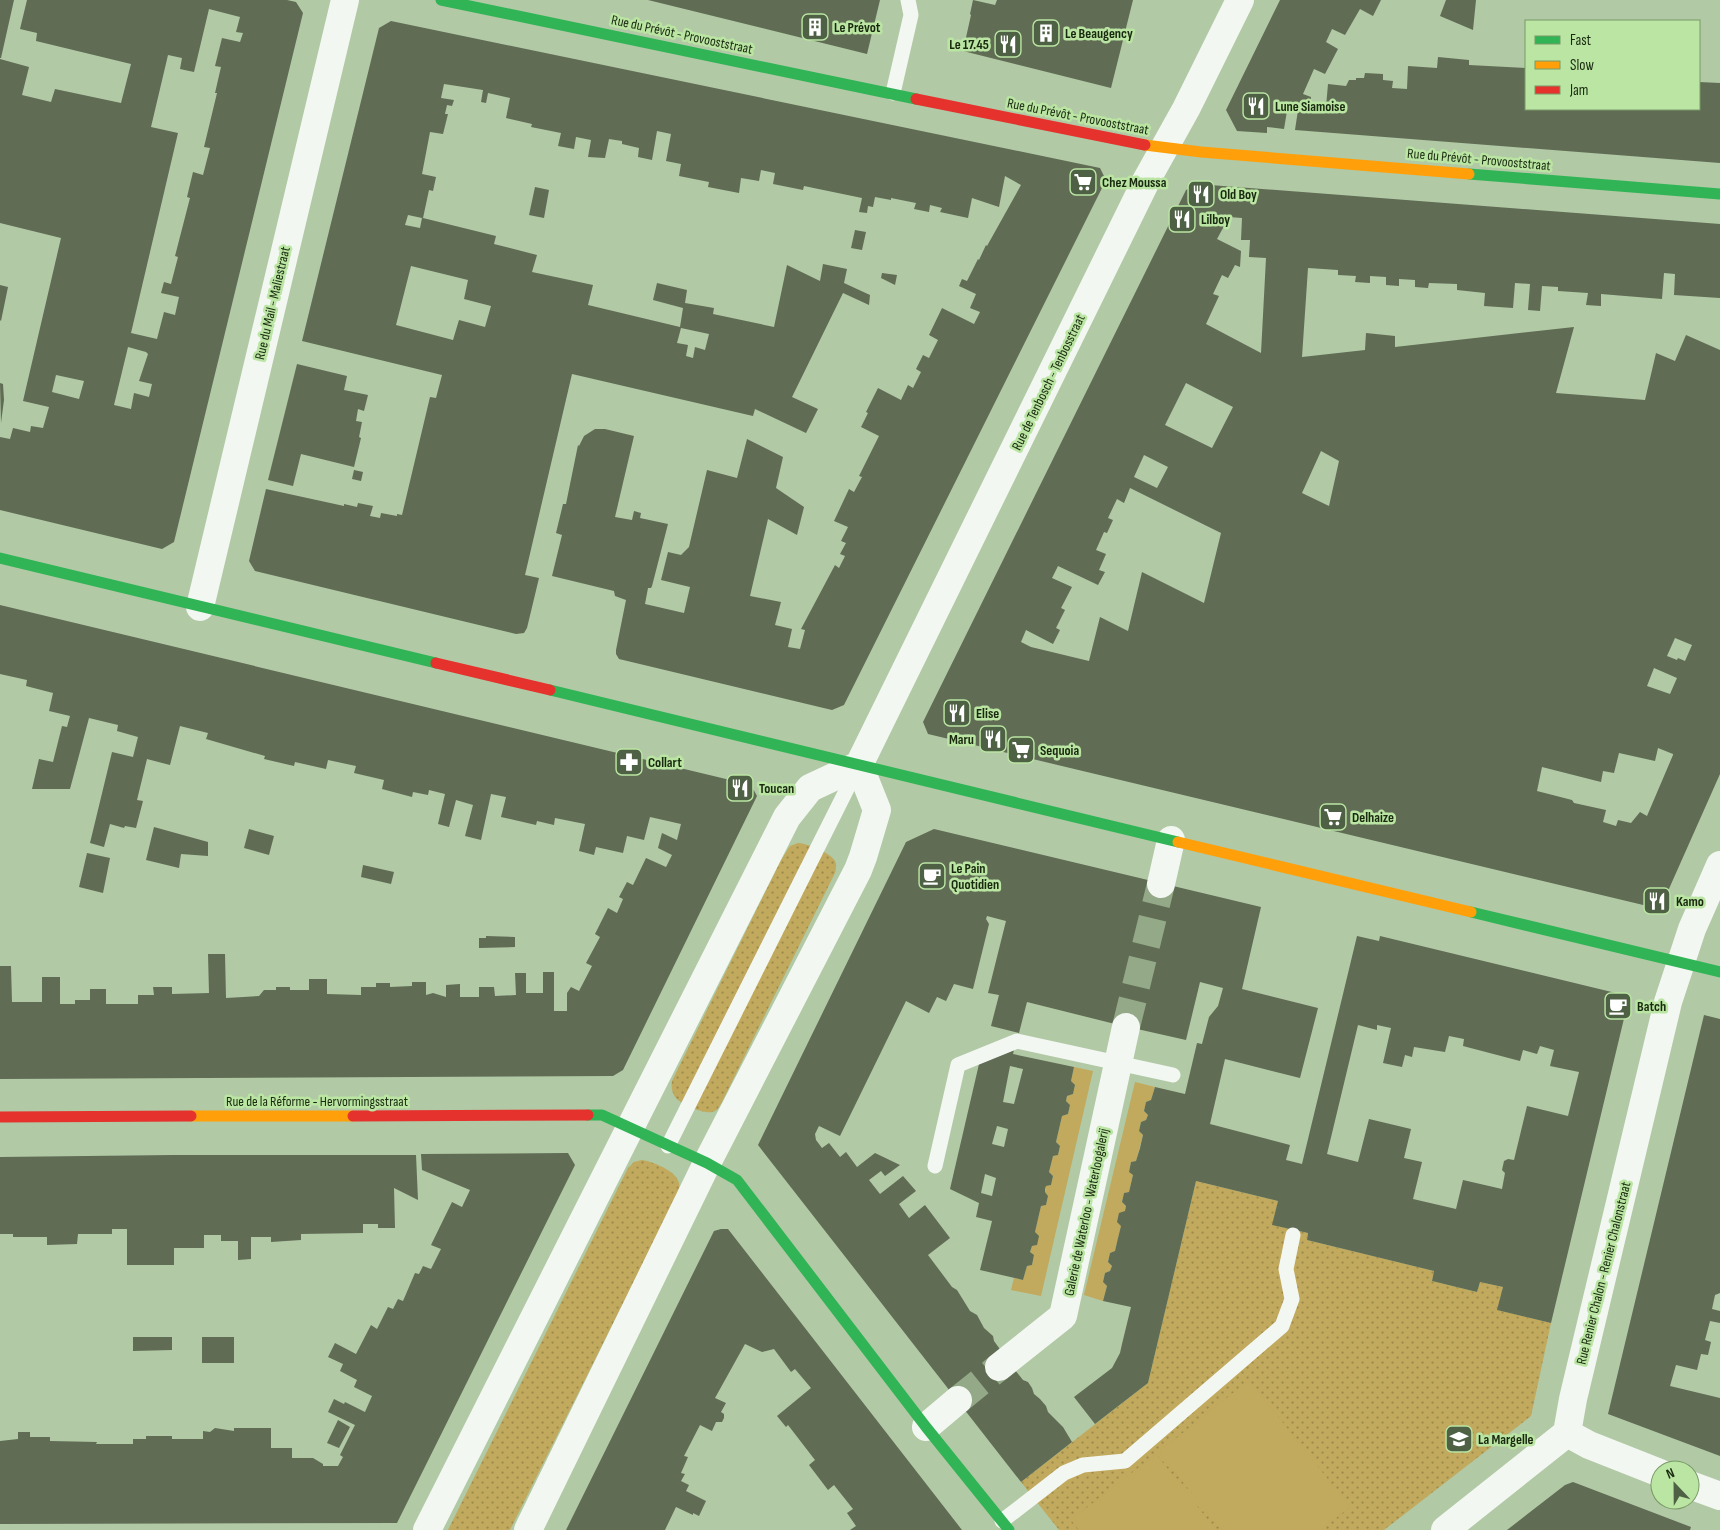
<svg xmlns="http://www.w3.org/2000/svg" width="1720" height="1530" font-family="'Sofia Sans Condensed',sans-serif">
  <defs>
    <pattern id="park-dots" width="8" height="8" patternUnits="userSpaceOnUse" patternTransform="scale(1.25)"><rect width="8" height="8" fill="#c1a95d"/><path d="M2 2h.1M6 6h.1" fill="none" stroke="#9c8a4b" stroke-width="1.8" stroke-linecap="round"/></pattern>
  </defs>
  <rect width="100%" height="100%" fill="#b1c9a5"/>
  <!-- park -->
  <path fill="url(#park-dots)" d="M798,843c8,0 33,10 37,18 2,4 1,8 0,12l-114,231c-3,4 -4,7 -9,8 -9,2 -32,-8 -37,-15 -3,-5 -4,-11 -3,-16l109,-221 9,-14z
    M642,1160c9,1 28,9 34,17 4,5 4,10 2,16l-168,337h-62l180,-362 6,-6z
    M1196,1181l82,20 -5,24 35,8 -1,7 127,31 -2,10 45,11 3,-10 23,5 -5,23 53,13 -20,93 -147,114h-325l-38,-48 127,-99z"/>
  <!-- garden -->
  <path fill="#c1a95d" d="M1074,1067l19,4 -52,225 -30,-6 3,-12 9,2 4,-14 5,-1 2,-10 -4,-3 2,-6 5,-1 -2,-13 6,-26 5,-1 2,-9 -3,-4 1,-6 5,-1 2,-9 -4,-4 4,-16 5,-1 2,-9 -4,-4 6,-26 6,-2 2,-9 -4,-4 1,-5 6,-2 2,-8 -4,-5z
    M1135,1082l20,5 -4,13 -5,2 -2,9 4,4 -2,5 -5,2 -2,9 4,4 -7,26 -5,1 -2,10 4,3 -4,17 -5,1 -2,9 4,4 -11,45 -5,2 -2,9 4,4 -2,5 -5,2 -2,9 4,4 -4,15 -19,-6z
    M1249,1380l101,127 -29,23h-100l-62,-78z
    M1156,1454l60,76h-137l-8,-10z"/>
  <!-- building -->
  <path fill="#606c54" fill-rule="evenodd" d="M0,0h14l-13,58h-1z
    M27,0h260l9,2 7,11 -129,529 -12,7 -162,-39v-73l10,2 3,-11 17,4 1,-6 12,2 6,-21 -26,-6 38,-163 -61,-15v-164l29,8 -7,28 29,7 4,-13 66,14 10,-39 -95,-23 1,-8 -17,-4zM209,9l31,8 -4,15 7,1 -3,9 -18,-4 -7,28 6,1 -6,26h2l-13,54 6,1 -7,27 -10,-3 -6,25 3,1 -15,58 3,1 -7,27 -7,-2 -3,11 18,4 -4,18 -11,-3 -7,27 -26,-6 47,-200 -27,-6 17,-72 14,3 -2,11 14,3zM128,347l18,5 2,2 -9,27 13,3 -3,13 -15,-4 -3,16 -17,-4zM56,375l28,6 -5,18 -27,-7z
    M648,0h232l-13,54z
    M973,0l22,5 2,-5h136l-22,88 -148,-37 8,-36 -1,-1z
    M1280,0h101l-8,16 -13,-7 -15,26 -13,-6 -6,13 12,7 -13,25 -11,-5 -11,25 8,3 -1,12h6v-7l10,5 2,-23 18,2 3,-6h7v-2h8l1,-5 18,1v6l10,1 -1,7 15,1 1,-23 29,2 1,-11 31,3v5l57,3v41h173v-27l21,1v80l-425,-33 3,-20 -10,-5 -4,24 -17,-2v6l-30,-2 -11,-21z
    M1446,0h30l-3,30 -33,-14z
    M391,21l709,147 6,12 -262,525 -12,5 -213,-51 -3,-5v-4l10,-50 -11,-4 -1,-5 -62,-15 10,-41 -6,-2 7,-29h3l12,-59 1,1 5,-10 11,-7h10l29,7 -19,81 17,3 2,-9 7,2 -1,5 28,6 -16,62 -1,2h-3l-3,16 39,9 6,-26 -29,-7 7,-28 13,3 8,-8 18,-77 30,8 10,-39 36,18 -7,31 28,19 -7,28 -29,-16 -18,77 31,6 -6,23 17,4 -4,18 12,2 5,-19 -4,-1 34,-64 4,3 6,-12 -5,-2 6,-11 -5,-2 7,-14 -14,-6 15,-32 5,3 8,-15 -3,-1 20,-40 -18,-9 7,-14 -2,-1 12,-24 23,12 7,-15 5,3 8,-16 -5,-3 7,-14 6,3 9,-18 -9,-5 13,-27 32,16 6,-12 -10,-4 6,-14 -17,-8 3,-7 5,2 11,-22 1,1 7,-15 1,1 34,-61 -16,-9 -6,31 -27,-9 -4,20 -28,-6 2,-4 -12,-3 -1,7 -15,-3 2,-6 -25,-5v2l-16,-3 -2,10 -5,-1 -1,7 -8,-1 3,-14 -58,-12 -1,4 -30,-6 2,-11 -14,-3 -2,11 -18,-3 -2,15 -31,-6 1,-5 -30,-6 2,-12 -15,-3 5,-27 -14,-3 -5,29 -14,-3 1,-9 -17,-4v-3l-13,-2 -4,19 -17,-1 3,-17 -15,-3 -2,12 -16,-3 3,-13 -30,-6 1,-3 -26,-6 4,-20 -22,-5 -2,10 -5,-1 2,-12 -39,-6 -3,14 13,2 -2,6 -5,-1 -2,9h3l-5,20 -13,-2 -8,42 14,3 -3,14 -4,-1 -6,28 73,18 -2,8 43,11 -5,17 61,13 -5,20 92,22 3,-19 -30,-8 4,-17 30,7 -2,13 29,5 -1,6 61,13 13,-62 33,16 3,-17 24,5 -3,14 26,12 -1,10 -26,-12 -51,104 26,12 -12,24 -51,-24 -2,7 -181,-42 -47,201 14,3 -12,50 -3,5 -8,1 -261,-63 -6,-10 17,-72 78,17v-2l13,3 1,-4 15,3 -3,10 10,2 1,-5 16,3v-2l5,1 28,-118 6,1 6,-23 -140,-34 77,-313zM408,215l14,3 -2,10 -15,-3zM411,266l57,14 -4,19 27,7 -6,21 -26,-7 -6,20 -57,-15zM681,328l28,6 -4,16 -10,-3 -2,11 -7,-2 2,-11 -11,-2z
    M1197,184l523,40v74l-46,-3 1,-21 -11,-1 -2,26 -61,-5v12l-15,-1 2,-12 -30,-2v-4l-16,-1 -2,25 -12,-1 2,-26 -15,-1 -2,25 -29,-2 1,-13 -28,-3v-6l-28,-1 -1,5 -13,-1v-7l-16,-1v7l-13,-1v-8l-16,-1v7l-15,-1 1,-6 -18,-1v-5l-30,-2 -6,89 63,-7 1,-17 29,3v11l179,-20 -18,66 89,7 11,-47 19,8 11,-26 34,15v424l-60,135 -732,-175 -5,-12 263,-532zM1229,217l13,1 -1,22h9l-1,17 17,1 -5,95 -55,-29 13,-28 -6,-2 9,-19 6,3 7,-13 5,2 1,-16 -24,-12zM1186,383l47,24 -21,41 -47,-23zM1321,451l18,10 -10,45 -27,-13zM1144,455l24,12 -11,21 -23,-11zM1130,488l91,45 -17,70 -62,-31 -14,59 -28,-14 -11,44 -58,-14 -10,-5 5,-12 27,14 7,-14 -4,-2 9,-18 -4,-2 11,-21 -20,-9 6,-12 40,19 7,-13 -6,-2 7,-16 -10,-4 8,-18 3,1 6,-13 -5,-2 9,-19 7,4zM1675,638l17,7 -7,16 -7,-3 -1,2 -10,-4zM1654,668l23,10 -7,16 -23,-8zM1658,748l15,6v1l-26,61 -7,-4 -9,11 -13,-3 -2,6 -13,-4 3,-12 -32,-7 -2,-3 -35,-9 5,-24 59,15 2,-11 11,2 5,-20 36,8z
    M535,187l14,3 -5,28 -15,-3z
    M855,230l11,2 -4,18 -11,-2z
    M882,273l15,2 -2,10 -14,-7z
    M0,285l8,2 -7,34 -1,-1z
    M297,364l50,12 -3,14 24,5 -4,16 -6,-2 -2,12 6,1 -3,15 2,1 -7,29 -53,-13 -8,32 -25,-6z
    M0,383l3,1 1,16 -3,23z
    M354,470l9,2 -2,9 -9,-2z
    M0,605l751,180 6,11 -134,274 -10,6 -613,3v-113h11l1,36h30v-25h18v27h15v-4h15v-11h16v15h32v-9h16l-1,-8h19v7l37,-1 -1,-39h17l1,44 33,-2 5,-6h12v-3h14v3h19v-11h18v15l34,1v-8h15v-4h14v4l22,-1v-4h14v13l7,-2 13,4v-12l14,-1v13h19v-10h15l1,9 21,-1 -1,-22h11v20h17v-21h11v39h13v-18l4,-6 8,4 13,-25 -6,-3 14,-26 -5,-3 13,-26 9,5 6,-14 -4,-2 8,-15 6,3 13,-27 20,9 6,-12 -14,-7 4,-15 15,7 4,-16 -31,-7 -6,23 -17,-4 -4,17 -27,-6 -2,8 -15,-4 6,-27 -30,-6 -1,7 -17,-4 -1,4 -35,-8 5,-20 -15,-3 -10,46 -16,-4 8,-31 -17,-5 -7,27 -11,-3 7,-30 -16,-4 -1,5 -15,-3 -1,5 -30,-8 2,-9 -30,-7 2,-7 -28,-6 -2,9 -31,-7 -1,4 -30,-7 1,-3 -59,-17 2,-6 -28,-7 -10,39 -23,-6 -10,41 6,1 -7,27 -11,-2 -1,2 -14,-4 -6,23 -14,-4 22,-91 21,5 5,-20 -21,-6 1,-6 -29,-7 -19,71h-38l7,-30 14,3 9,-36 5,1 3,-11 -21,-5 4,-18 -27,-7 1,-6 -27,-6z
    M154,827l54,15v14l-27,-2 -2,14 -33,-8z
    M249,829l25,7 -5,19 -25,-7z
    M934,829l327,78 -19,82 76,19 -18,70 -75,-19 -15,65 80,21 -4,15 16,4 55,-228 22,5 1,-5 240,58 7,12 -76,317 -54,-13 6,-23 -23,-5 -3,10 -45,-11 2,-10 -127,-31 1,-7 -36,-8 6,-24 -82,-20 -48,202 -53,41 -21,-27 38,-29 8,-15 2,-9 9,-37 -28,-6 4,-15 -4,-4 2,-9 5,-2 2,-5 -4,-4 2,-9 5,-2 3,-13 3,-12 -4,-4 2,-9 6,-2 1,-5 -4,-4 2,-9 5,-1 4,-17 -4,-3 2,-10 5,-1 4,-13 3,-13 -4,-4 2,-9 5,-2 2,-5 -4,-4 2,-9 5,-2 4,-13 30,7 12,-51 5,1 7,-27 9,-11 5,-18 -23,-6 -14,58 -71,-16 -88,-22 -8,31 -28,-7 8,-31 -11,-2 18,-72 -19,-5 -1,3 3,5 -16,65 -19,-5 -8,17 -9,-4 -8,16 -23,-12 -66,135 -21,-10 -4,8 1,6 6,8 7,-5 11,14 6,-5 11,15 18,-14 25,12 -15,11 -4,-5 -12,9 11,14 23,-18 13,15 -17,13 10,14 16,-13 25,33 -22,17 24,32 5,3 13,21 7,4 7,13 9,8 1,5 21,29 8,10 5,2 4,6 2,6 6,5 6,7 2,6 15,15 9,15 -51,40 -263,-337 148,-303zM1358,1025l19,5v-5l14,3 -8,35 19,4 3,-12 7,2 2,-10 31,5 4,-16 15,3 -1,7 57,15 3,-11 14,4 3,-8 14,4 -4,16 29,6 -11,44 -41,-10 -13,54 -6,-1 -4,2 -2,9 3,3 -3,16 -39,-9 -7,29 -43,-10 9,-37 -18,-4 7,-29 -42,-10 -11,43 -31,-8z
    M87,853l23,5 -7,35 -24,-6z
    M363,865l31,7 -3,12 -30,-7z
    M486,936l29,1v10l-36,1v-10h7z
    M1704,1015l16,4v274l-5,2 -3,14 8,2v12l-10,-2 -5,19 6,2 -3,13 -7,-1 -4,16 -21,-5 -6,21 50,12v58l-112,-42z
    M1014,1050l-1,4 61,13 -3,14 4,4 -2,9 -6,2 -1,5 4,4 -2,9 -6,2 -6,26 4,4 -2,9 -5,1 -4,16 4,4 -2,9 -5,1 -1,3v3l3,4 -2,9 -5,1 -6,26 4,4 -2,9 -5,1 -2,6 4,3 -2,10 -5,1 -4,14 -43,-10 12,-49 -16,-4 3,-14 -29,-14 29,-125zM1010,1066l13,3 -9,35 -11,-2zM997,1126l11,3 -4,18 -12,-3zM985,1174l11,4 -4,18 -11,-3z
    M568,1153l7,12 -178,358 -397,1v-83l18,-2v-7h12v5h20v4l47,1 -1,2h37v-5h13v-3h26v3h31v-8l7,1 5,-4 19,3v-3h37v20h21v10h21l10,6v2h15l5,-9 -3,-2 15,-30 -27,-13 6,-13 10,5 1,-2 20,10 7,-16 -18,-9 3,-7 -17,-9 3,-7 -15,-7 7,-14 21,11 15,-29 6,4 11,-22 5,2 5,-10 5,2 12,-28 4,1 4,-8 8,3 10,-20 -10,-4 21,-43 10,5 8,-17 -48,-20 -1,-16z
    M173,1155h243l2,45 -24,-12 1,40h-17v-4h-15v9l-62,1v6l-30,2v-5h-20v22l-13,1v-19h-17v-6h-17v13h-30v17h-47v-36h-15v5h-34l-1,10 -30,1v-8h-34v-3h-13v-77z
    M721,1229h7l234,301h-112l6,-4 -9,-13 6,-4 -19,-24 -6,5 -19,-25 6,-5 -27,-35 -2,2 -9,-11 34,-28 -16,-19 -4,3 -17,-23 -12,3 -17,-8 -30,54 11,5 -5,9 3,2v4l-2,4h-6l-4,9 -12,-6 -16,31 4,1 -7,16 4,1 -4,7 8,4 -3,6 20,10 -7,15 -6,-3v2l-17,-8 -11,23h-99l148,-299z
    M133,1337h39v13l-39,1z
    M202,1337h32v26h-32z
    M338,1420l12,7 -11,21 -12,-5z
    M1573,1482l118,45 -1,3h-183l58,-45z"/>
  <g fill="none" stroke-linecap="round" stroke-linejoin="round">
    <!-- street-tunnel -->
    <path stroke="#93a987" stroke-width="28" stroke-dasharray="28 14" stroke-linecap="butt" d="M1126,1027l35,-143
      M958,1400l41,-33"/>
    <!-- lane -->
    <path stroke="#f3f7f2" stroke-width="15" d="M893,93l18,-78 -3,-15
      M668,1146l190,-379
      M935,1166l23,-101 59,-24 156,34
      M1002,1521l62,-48 19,-8 42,-4 157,-135 10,-27 -6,-30 7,-34"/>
    <!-- street -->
    <path stroke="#f3f7f2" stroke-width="28" d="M200,607l145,-607
      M859,765l288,-586 39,-70 54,-109
      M1161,884l10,-44
      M999,1367l64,-51 63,-289
      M926,1427l32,-27
      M1567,1433l22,12 71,28
      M1690,1485l30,11
      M427,1530l360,-713 23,-29 49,-23
      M528,1530l179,-367 151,-293 5,-13 14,-47 -18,-45
      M1445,1530l122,-97 6,-34 95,-397 24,-73 28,-64"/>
    <!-- fast -->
    <path stroke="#30b455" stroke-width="11" d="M441,0l475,99
      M1469,174l251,20
      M0,558l436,105
      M550,690l628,152
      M1471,912l249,60
      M588,1115h14l105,48 30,17 189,247 83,103"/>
    <!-- slow -->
    <path stroke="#ff9f0a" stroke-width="11" d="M1145,145l56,7 268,22
      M1178,842l293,70
      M191,1116h162"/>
    <!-- jam -->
    <path stroke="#e5322d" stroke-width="11" d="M916,99l229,46
      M436,663l114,27
      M353,1116l235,-1
      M0,1117l191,-1"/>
  </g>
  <!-- icons -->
  <defs>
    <g id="building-square" transform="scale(1.4375)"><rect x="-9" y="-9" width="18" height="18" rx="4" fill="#4e6144" stroke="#bae5a3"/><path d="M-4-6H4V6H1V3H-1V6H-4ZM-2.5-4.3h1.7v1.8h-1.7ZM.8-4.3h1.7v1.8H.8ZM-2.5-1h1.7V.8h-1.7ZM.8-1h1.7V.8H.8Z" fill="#fff"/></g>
    <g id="restaurant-square" transform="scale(1.4375)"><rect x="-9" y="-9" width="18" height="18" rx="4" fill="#4e6144" stroke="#bae5a3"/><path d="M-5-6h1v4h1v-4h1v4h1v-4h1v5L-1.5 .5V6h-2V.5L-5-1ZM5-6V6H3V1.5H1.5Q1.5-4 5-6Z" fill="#fff"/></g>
    <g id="supermarket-square" transform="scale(1.4375)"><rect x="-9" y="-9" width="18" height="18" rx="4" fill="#4e6144" stroke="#bae5a3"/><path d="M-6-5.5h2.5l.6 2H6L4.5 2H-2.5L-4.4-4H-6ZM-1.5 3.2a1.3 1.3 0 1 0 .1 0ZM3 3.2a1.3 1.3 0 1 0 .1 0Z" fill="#fff"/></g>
    <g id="pharmacy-square" transform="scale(1.4375)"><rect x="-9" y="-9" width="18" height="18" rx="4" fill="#4e6144" stroke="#bae5a3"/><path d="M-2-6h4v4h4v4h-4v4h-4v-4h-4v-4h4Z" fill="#fff"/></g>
    <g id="cafe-square" transform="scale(1.4375)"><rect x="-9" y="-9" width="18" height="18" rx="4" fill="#4e6144" stroke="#bae5a3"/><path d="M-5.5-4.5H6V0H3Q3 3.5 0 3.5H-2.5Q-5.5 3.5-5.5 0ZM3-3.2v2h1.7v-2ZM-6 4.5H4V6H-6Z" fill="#fff"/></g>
    <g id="school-square" transform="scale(1.4375)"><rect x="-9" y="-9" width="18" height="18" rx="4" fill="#4e6144" stroke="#bae5a3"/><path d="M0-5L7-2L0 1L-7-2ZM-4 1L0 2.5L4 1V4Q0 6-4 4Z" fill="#fff"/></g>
  </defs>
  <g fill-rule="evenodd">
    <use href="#building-square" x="815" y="27"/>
    <use href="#building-square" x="1046" y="33"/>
    <use href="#restaurant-square" x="1008" y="44"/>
    <use href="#restaurant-square" x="1256" y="106"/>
    <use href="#supermarket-square" x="1083" y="182"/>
    <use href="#restaurant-square" x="1201" y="194"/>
    <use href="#restaurant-square" x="1182" y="219"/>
    <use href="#restaurant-square" x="957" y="713"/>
    <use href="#restaurant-square" x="993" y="739"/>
    <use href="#supermarket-square" x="1021" y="750"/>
    <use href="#pharmacy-square" x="629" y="762"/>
    <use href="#restaurant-square" x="740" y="788"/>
    <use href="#supermarket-square" x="1333" y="817"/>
    <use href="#cafe-square" x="932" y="876"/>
    <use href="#restaurant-square" x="1657" y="901"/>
    <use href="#cafe-square" x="1618" y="1006"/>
    <use href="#school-square" x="1459" y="1439"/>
  </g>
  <g text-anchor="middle" stroke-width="5" stroke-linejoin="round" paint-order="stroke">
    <!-- poi labels -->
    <g font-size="14" font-weight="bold" fill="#19290f" stroke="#bae5a3" text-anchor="start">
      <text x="834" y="32">Le Prévot</text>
      <text x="1065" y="38">Le Beaugency</text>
      <text x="989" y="49" text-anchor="end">Le 17.45</text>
      <text x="1275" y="111">Lune Siamoise</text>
      <text x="1102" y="187">Chez Moussa</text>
      <text x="1220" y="199">Old Boy</text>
      <text x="1201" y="224">Lilboy</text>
      <text x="976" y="718">Elise</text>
      <text x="974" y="744" text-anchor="end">Maru</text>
      <text x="1040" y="755">Sequoia</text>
      <text x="648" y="767">Collart</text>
      <text x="759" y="793">Toucan</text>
      <text x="1352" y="822">Delhaize</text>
      <text x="951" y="873">Le Pain<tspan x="951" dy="16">Quotidien</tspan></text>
      <text x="1676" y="906">Kamo</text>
      <text x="1637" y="1011">Batch</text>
      <text x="1478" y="1444">La Margelle</text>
    </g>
    <!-- street labels -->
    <g font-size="14" fill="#19290f" stroke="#bae5a3">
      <text transform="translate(682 34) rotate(12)" y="5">Rue du Prévôt - Provooststraat</text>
      <text transform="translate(1078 116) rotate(11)" y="5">Rue du Prévôt - Provooststraat</text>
      <text transform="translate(1479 159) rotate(5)" y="5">Rue du Prévôt - Provooststraat</text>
      <text transform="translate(272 303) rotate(-77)" y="5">Rue du Mail - Maliestraat</text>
      <text transform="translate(1048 382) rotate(-64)" y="5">Rue de Tenbosch - Tenbosstraat</text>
      <text x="317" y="1106">Rue de la Réforme - Hervormingsstraat</text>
      <text transform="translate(1086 1212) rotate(-78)" y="5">Galerie de Waterloo - Waterloogalerij</text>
      <text transform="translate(1603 1273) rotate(-76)" y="5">Rue Renier Chalon - Renier Chalonstraat</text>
    </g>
  </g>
  <!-- legend -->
  <rect x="1525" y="20" width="175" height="90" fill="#bae5a3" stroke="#7a9a68"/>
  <rect x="1535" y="36" width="25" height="8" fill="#30b455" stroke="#7a9a68"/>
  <text x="1570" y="45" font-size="15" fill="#19290f">Fast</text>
  <rect x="1535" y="61" width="25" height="8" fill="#ff9f0a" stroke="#7a9a68"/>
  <text x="1570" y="70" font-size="15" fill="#19290f">Slow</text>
  <rect x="1535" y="86" width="25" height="8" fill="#e5322d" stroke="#7a9a68"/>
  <text x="1570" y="95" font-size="15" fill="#19290f">Jam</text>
  <!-- north arrow -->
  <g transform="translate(1675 1485) rotate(338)"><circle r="24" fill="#bae5a3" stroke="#7a9a68"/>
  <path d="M0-4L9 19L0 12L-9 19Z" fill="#4e6144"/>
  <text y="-8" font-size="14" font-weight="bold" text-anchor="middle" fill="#19290f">N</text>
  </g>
</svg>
